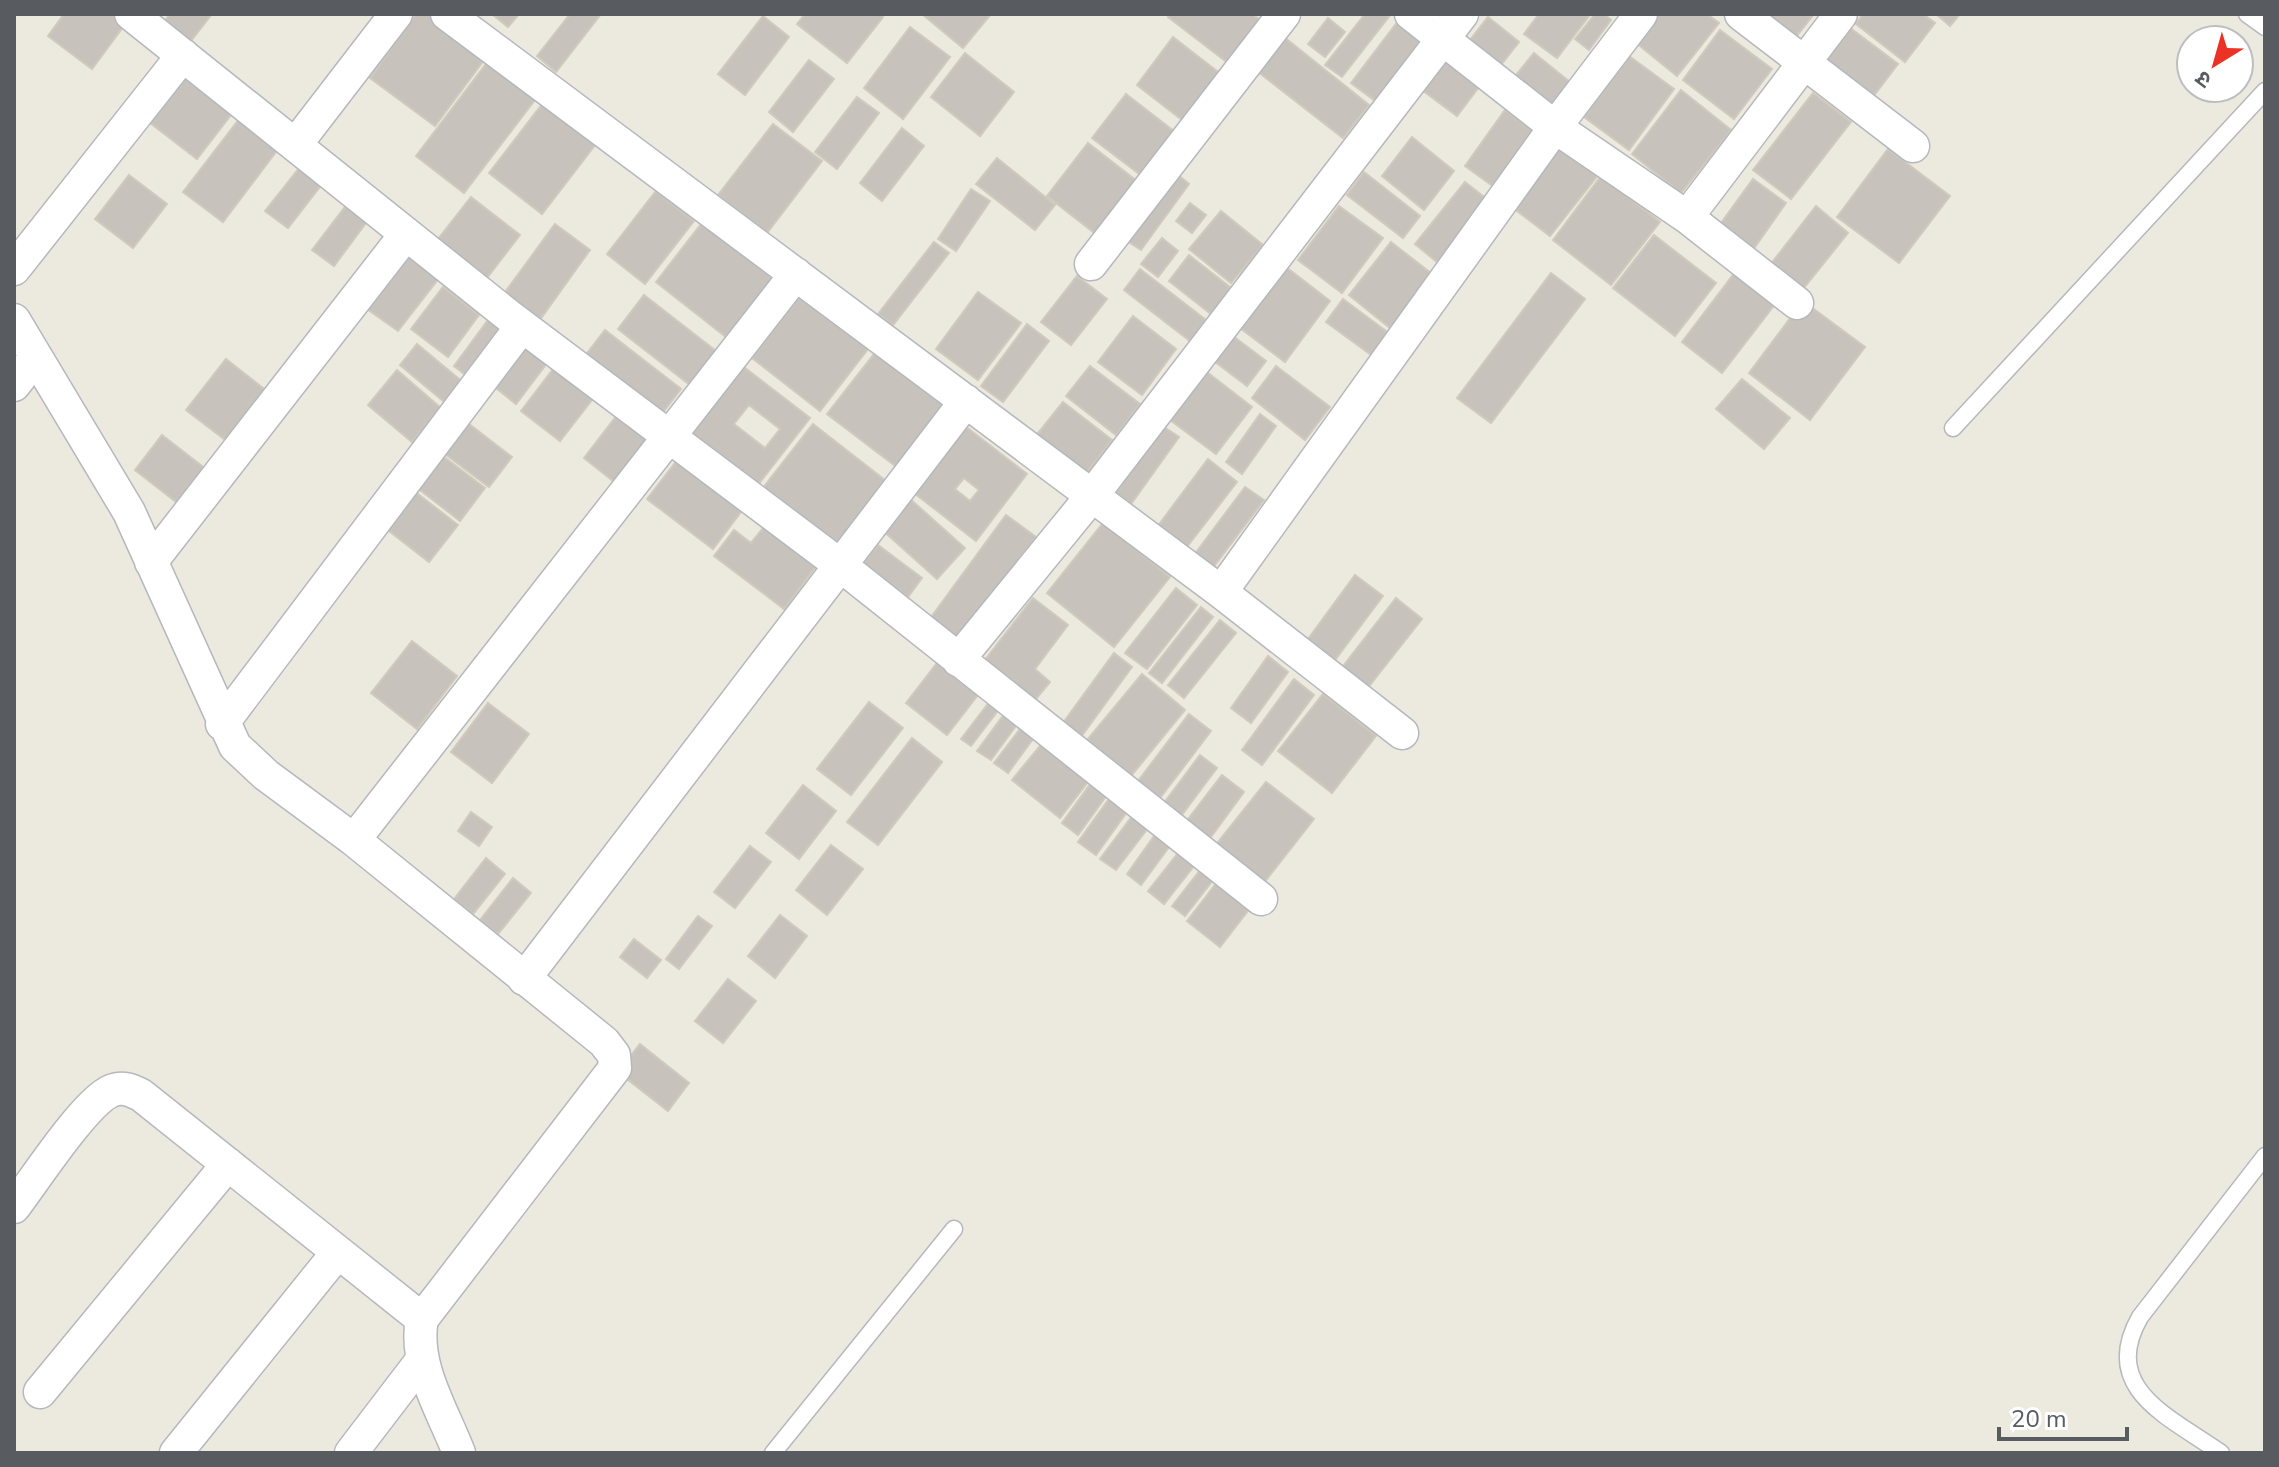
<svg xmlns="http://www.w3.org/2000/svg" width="2279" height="1467" font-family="'Nunito Sans','Noto Sans Devanagari',sans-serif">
  <rect width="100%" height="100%" fill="#ece9df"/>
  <!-- building -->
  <path fill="#c7c3bc" stroke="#d0cabd" stroke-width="2" fill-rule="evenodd" d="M64,14h50l12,9 -34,46 -44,-33z
    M170,14h42l-22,28 -26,-20z
    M416,14h23l51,38 -55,74 -65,-48z
    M492,14h27l-11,13z
    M570,14h31l-45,58 -19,-16z
    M805,14h75l3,3 -36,46 -50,-39z
    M922,14h69l-28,34z
    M1170,14h82l8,6 -32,43 -60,-46z
    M1365,14h26l-49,63 -17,-12z
    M1539,14h48l2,2 -32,42 -33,-24z
    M1595,14h9l7,6 -22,30 -14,-11z
    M1648,14h59l12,9 -42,53 -48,-39z
    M1744,14h70l-26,33z
    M1863,14h60l12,9 -30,39 -49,-38z
    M1936,14h24l-10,12z
    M763,16l26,21 -44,58 -27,-21z
    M1402,16l27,20 -51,67 -27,-20z
    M1488,17l31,25 -22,28 -31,-25z
    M1328,18l17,14 -20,25 -17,-13z
    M910,27l40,30 -47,62 -39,-31z
    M1849,27l49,37 -29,38 -49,-38z
    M1720,30l52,39 -38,50 -51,-39z
    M1173,37l49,38 -36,48 -49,-38z
    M1284,37l85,68 -26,33 -86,-67z
    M965,53l49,39 -34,44 -49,-39z
    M1534,53l42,34 -23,28 -42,-34z
    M1442,54l40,29 -25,33 -39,-29z
    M492,56l49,36 -77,101 -48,-37z
    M1629,56l45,33 -45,61 -45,-33z
    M809,60l25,19 -41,53 -24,-20z
    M186,74l48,37 -37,48 -48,-37z
    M1681,90l50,40 -50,63 -49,-39z
    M1813,93l38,29 -60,77 -38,-29z
    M1126,94l49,38 -33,44 -50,-38z
    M857,97l22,16 -42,56 -22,-17z
    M543,103l53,41 -54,70 -53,-41z
    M1505,110l32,24 -40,55 -32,-23z
    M240,118l39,30 -56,74 -40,-30z
    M773,124l49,37 -55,72 -49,-38z
    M902,128l22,18 -42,55 -22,-18z
    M1412,137l42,34 -30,39 -42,-34z
    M1553,139l46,35 -49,62 -45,-34z
    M1088,143l50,39 -41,53 -50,-39z
    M1888,149l62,47 -51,67 -62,-46z
    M997,158l58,47 -20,25 -59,-46z
    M304,162l22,17 -38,49 -23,-17z
    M1171,169l18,15 -48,66 -20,-13z
    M1364,172l56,44 -17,22 -56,-43z
    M129,175l38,29 -34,44 -38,-29z
    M1601,176l59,46 -49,63 -58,-45z
    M1753,179l33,24 -36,51 -34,-24z
    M1465,182l28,22 -50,63 -28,-23z
    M971,189l19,12 -34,50 -18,-12z
    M656,191l38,30 -49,63 -38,-30z
    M471,197l49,38 -40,52 -49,-39z
    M348,203l21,16 -35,47 -22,-16z
    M1190,203l16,12 -14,18 -16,-12z
    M1339,206l44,32 -41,55 -44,-33z
    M1816,206l32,27 -53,66 -32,-25z
    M1221,211l42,34 -32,38 -42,-34z
    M705,219l71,56 -50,62 -70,-55z
    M555,224l35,26 -51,71 -36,-26z
    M1654,235l62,48 -41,53 -62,-48z
    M1162,238l16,13 -20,26 -17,-13z
    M934,242l15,11 -56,72 -15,-11z
    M1391,242l41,32 -42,54 -41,-33z
    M410,253l30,24 -42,54 -31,-22z
    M1189,255l42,33 -20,26 -42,-33z
    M1286,267l44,34 -45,61 -45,-34z
    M1140,269l66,51 -16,21 -66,-51z
    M1736,271l40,32 -54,70 -40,-31z
    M1551,273l34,26 -94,124 -34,-25z
    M1077,276l30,23 -36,46 -30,-23z
    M443,287l36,28 -31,42 -37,-28z
    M804,291l68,53 -52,67 -68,-53z
    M978,292l43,31 -43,57 -42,-31z
    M644,295l72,56 -26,34 -72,-56z
    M1343,299l47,35 -16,23 -48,-35z
    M1803,301l62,46 -55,73 -61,-47z
    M491,316l18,14 -37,50 -18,-14z
    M1133,316l43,33 -34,46 -44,-33z
    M1027,324l22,17 -46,61 -22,-16z
    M605,330l76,59 -24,31 -76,-59z
    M521,334l30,24 -35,46 -30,-24z
    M1233,336l33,25 -19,25 -33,-25z
    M417,344l48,40 -17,21 -48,-40z
    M878,349l70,54 -50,65 -71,-54z
    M226,359l42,33 -40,50 -42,-32z
    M560,360l39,31 -39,50 -39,-30z
    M740,364l70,54 -60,77 -70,-54zM749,405l31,24 -15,19 -31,-24z
    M1090,366l50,38 -24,31 -50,-39z
    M1276,366l54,41 -25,33 -53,-42z
    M1203,369l49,38 -36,47 -50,-37z
    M397,370l44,38 -29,34 -44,-37z
    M1742,379l48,39 -26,31 -48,-40z
    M1063,402l49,38 -28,36 -50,-38z
    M621,410l33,26 -37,48 -33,-26z
    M1260,414l16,12 -34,48 -16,-12z
    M460,417l52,40 -23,30 -52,-39z
    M813,424l73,57 -53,69 -74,-57z
    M965,426l62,48 -51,67 -62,-48zM964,478l15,12 -9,11 -15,-12z
    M1164,427l15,10 -48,67 -15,-11z
    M162,435l45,35 -27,35 -45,-35z
    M435,450l50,38 -25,33 -49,-38z
    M682,454l65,50 -34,45 -66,-50z
    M1208,459l29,23 -51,66 -29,-21z
    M409,487l49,38 -29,37 -49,-38z
    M1245,487l19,13 -52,69 -18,-14z
    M909,498l56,50 -28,31 -56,-50z
    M1006,515l30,22 -76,105 -31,-22z
    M768,522l52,39 -36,48 -70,-53 20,-26 17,13z
    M1103,523l67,54 -56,70 -67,-54z
    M878,545l44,33 -14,19 -45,-34z
    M1355,575l28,21 -48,64 -27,-21z
    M1176,588l21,17 -50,64 -22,-16z
    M1033,598l35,27 -33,44 15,13 -15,18 -51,-39z
    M1396,598l26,21 -56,71 -26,-20z
    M1201,607l12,10 -51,66 -13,-10z
    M1220,620l16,13 -52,65 -16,-13z
    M412,641l45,35 -40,53 -46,-36z
    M1114,653l18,14 -54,74 -18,-14z
    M1268,656l20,16 -37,51 -20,-15z
    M937,663l41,32 -31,40 -41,-32z
    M1142,674l43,36 -54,66 -44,-36z
    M1294,679l20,16 -52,70 -20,-15z
    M1323,694l53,42 -44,57 -54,-42z
    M990,701l10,7 -29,38 -10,-7z
    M869,702l34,26 -52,67 -34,-26z
    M488,703l41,31 -37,49 -41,-31z
    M1008,709l13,10 -30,41 -14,-9z
    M1189,714l22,17 -51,67 -22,-17z
    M1023,725l13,10 -28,38 -14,-10z
    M912,738l30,24 -64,83 -31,-23z
    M1044,741l47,37 -31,40 -48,-38z
    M1200,755l17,13 -36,48 -17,-13z
    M1222,775l22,17 -36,49 -23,-18z
    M1266,782l48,37 -51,65 -49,-37z
    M1091,783l16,12 -29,40 -16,-12z
    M803,785l33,26 -37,48 -33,-26z
    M1114,792l18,13 -36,50 -18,-13z
    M1136,811l16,12 -36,47 -16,-11z
    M471,812l21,15 -13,19 -21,-15z
    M1157,832l15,11 -31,42 -14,-11z
    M831,845l32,24 -36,46 -31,-25z
    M750,846l21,16 -36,46 -21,-16z
    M1182,848l16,13 -34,43 -16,-13z
    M486,858l19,16 -32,40 -19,-15z
    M1201,869l13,10 -29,37 -13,-10z
    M513,878l18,15 -33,41 -18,-14z
    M1218,881l33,26 -31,40 -33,-26z
    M780,915l27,21 -32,42 -27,-22z
    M698,916l14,10 -33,43 -13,-10z
    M634,939l27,21 -14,18 -27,-21z
    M728,979l28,22 -33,42 -28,-22z
    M640,1044l49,39 -21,28 -50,-39z"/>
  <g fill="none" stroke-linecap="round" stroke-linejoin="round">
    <!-- service casing -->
    <g stroke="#b5b8bd" stroke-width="19">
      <path id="service" d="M2247,14l18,13
        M1953,428l312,-337
        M773,1453l181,-224
        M2221,1453c-51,-36 -122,-64 -81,-136l125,-161"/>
    </g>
    <!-- minor casing -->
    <g stroke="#b5b8bd" stroke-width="35">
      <path id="minor" d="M131,14l378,302 331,249 421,334
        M447,14l774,578 181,141
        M1411,14l144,113 132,90 110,86
        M1741,14l172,132
        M296,144l100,-130
        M1687,217l154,-203
        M1091,264l193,-250
        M14,269l169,-214
        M14,320l115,192 106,234 31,29 88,65 250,202 10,13 1,13 -193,251c-9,46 21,92 37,134
        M14,385l21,-27
        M151,562l255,-328
        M1221,592l334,-465 86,-113
        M958,660l133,-163 371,-483
        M222,724l300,-398
        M354,840l442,-566
        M524,979l442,-578
        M14,1207c20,-26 71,-105 97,-116 11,-5 20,-1 30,4l281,224
        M40,1392l188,-228
        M176,1453l162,-201
        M351,1453l71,-93"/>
    </g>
    <!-- service -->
    <use href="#service" stroke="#fff" stroke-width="16"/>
    <!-- minor -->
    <use href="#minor" stroke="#fff" stroke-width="32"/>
  </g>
  <!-- border -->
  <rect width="2279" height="1467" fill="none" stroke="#585c61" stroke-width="32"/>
  <!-- north arrow -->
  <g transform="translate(2215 64) rotate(217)"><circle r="38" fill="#ffffff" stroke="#bcbec0" stroke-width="2"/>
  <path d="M0-6L14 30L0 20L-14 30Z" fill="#ec3224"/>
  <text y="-12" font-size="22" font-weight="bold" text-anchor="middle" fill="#585c61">उ</text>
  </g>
  <!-- scale -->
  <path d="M1999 1427v12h128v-12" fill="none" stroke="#585c61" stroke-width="4"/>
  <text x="2011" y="1427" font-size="24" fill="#585c61" stroke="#ffffff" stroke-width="6" paint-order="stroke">20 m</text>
</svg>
